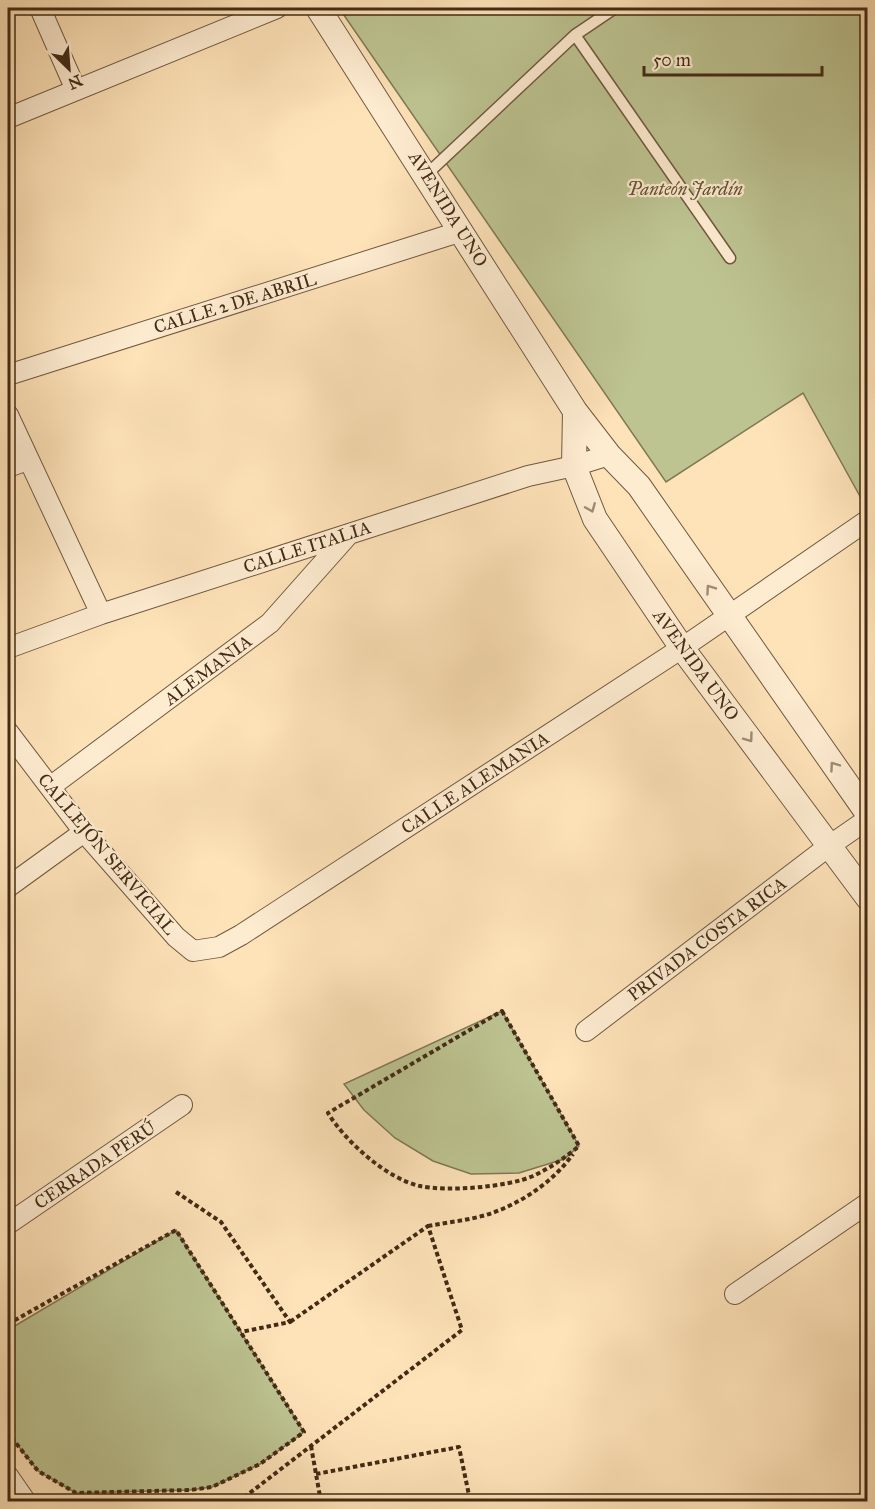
<svg xmlns="http://www.w3.org/2000/svg" width="875" height="1509" font-family="'IM FELL Great Primer',serif">
  <rect width="100%" height="100%" fill="#fee2b8"/>
  <filter id="stains"><feTurbulence type="fractalNoise" baseFrequency=".00333" numOctaves="4"/><feColorMatrix values="0 0 0 0 .2 0 0 0 0 .09 0 0 0 0 .02 0 0 0 .5 -.17"/></filter>
  <radialGradient id="worn" r=".72"><stop offset=".6" stop-color="#630" stop-opacity="0"/><stop offset="1" stop-color="#630" stop-opacity=".3"/></radialGradient>
  <!-- green -->
  <path fill="#bdc492" stroke="#807854" stroke-width="1.5" d="M339,8h528v501l-64,-116 -137,89z
    M502,1011l77,135 -15,13 -45,14 -48,1 -38,-13 -38,-23 -31,-28 -20,-26z
    M176,1230l128,202 -44,32 -48,23 -22,3 -114,3 -38,-22 -30,-38v-103z"/>
  <g fill="none" stroke-linecap="round" stroke-linejoin="round">
    <!-- service casing -->
    <g stroke="#71593e" stroke-width="13">
      <path id="service" d="M575,35l155,223
        M426,175l149,-140 40,-27"/>
    </g>
    <!-- minor casing -->
    <g stroke="#71593e" stroke-width="22">
      <path id="minor" d="M40,8l36,82
        M8,118l269,-110
        M8,375l454,-144
        M8,415l93,199
        M8,467l19,-7
        M8,648l93,-34 248,-80 179,-58 46,-10 35,-11
        M8,732l76,100 92,105 17,14 26,-4 22,-12 441,-287 186,-128
        M50,787l220,-164 79,-89
        M8,887l76,-55
        M586,1031l243,-185 39,-27
        M8,1224l174,-119
        M735,1294l133,-91
        M8,1476l18,26
        M865,1502l3,-2"/>
    </g>
    <!-- tertiary casing -->
    <g stroke="#71593e" stroke-width="26">
      <path id="tertiary" d="M318,8l257,403 34,44 30,31 229,328
        M575,411l-1,55 21,53 87,129 186,250"/>
    </g>
    <!-- path -->
    <path stroke="#422b15" stroke-width="4" stroke-dasharray="4.5 3" stroke-linecap="butt" d="M502,1011l77,135c-14,12 -29,22 -46,30 -25,11 -86,16 -113,10 -33,-7 -75,-45 -92,-73z
      M176,1192l45,30 69,100 -49,10
      M428,1226c21,-4 44,-6 64,-13 31,-11 62,-32 81,-59
      M8,1324l168,-94 128,202 -44,32 -48,23 -22,3 -114,3 -38,-22 -30,-38
      M311,1446l10,56
      M316,1474l143,-27 11,53 -7,2
      M238,1502l224,-172 -34,-104 -138,96"/>
    <!-- service -->
    <use href="#service" stroke="#feecd1" stroke-width="10"/>
    <!-- minor -->
    <use href="#minor" stroke="#feecd1" stroke-width="20"/>
    <!-- tertiary -->
    <use href="#tertiary" stroke="#feecd1" stroke-width="24"/>
  </g>
  <!-- one-way arrows -->
  <defs><path id="oneway-chevron" d="M-2-3.5L2.5 0L-2 3.5" fill="none" stroke-width="1.6" stroke-linecap="round" stroke-linejoin="round" transform="scale(1.5)"/></defs>
  <g stroke="#a08c73">
    <use href="#oneway-chevron" transform="translate(591 508) rotate(68)"/>
    <use href="#oneway-chevron" transform="translate(710 589) rotate(-125)"/>
    <use href="#oneway-chevron" transform="translate(749 738) rotate(54)"/>
    <use href="#oneway-chevron" transform="translate(834 766) rotate(-125)"/>
  </g>
  <g text-anchor="middle" stroke-width="4.5" stroke-linejoin="round" paint-order="stroke">
    <!-- park labels -->
    <g font-size="18" font-style="italic" fill="#615134" stroke="#feecd1">
      <text x="685" y="195">Panteón Jardín</text>
    </g>
    <!-- street labels -->
    <g font-size="18" fill="#422b15" stroke="#feecd1">
      <text transform="translate(448 209) rotate(58)" y="6">AVENIDA UNO</text>
      <text transform="translate(235 303) rotate(-17)" y="6">CALLE 2 DE ABRIL</text>
      <text transform="translate(307 547) rotate(-18)" y="6">CALLE ITALIA</text>
      <text transform="translate(696 665) rotate(54)" y="6">AVENIDA UNO</text>
      <text transform="translate(208 670) rotate(-37)" y="6">ALEMANIA</text>
      <text transform="translate(475 783) rotate(-33)" y="6">CALLE ALEMANIA</text>
      <text transform="translate(107 854) rotate(50)" y="6">CALLEJÓN SERVICIAL</text>
      <text transform="translate(707 939) rotate(-37)" y="6">PRIVADA COSTA RICA</text>
      <text transform="translate(95 1165) rotate(-34)" y="6">CERRADA PERÚ</text>
    </g>
  </g>
  <!-- margin -->
  <rect width="875" height="1509" fill="none" stroke="#fee2b8" stroke-width="30"/>
  <rect x="9" y="9" width="857" height="1491" fill="none" stroke="#422b15" stroke-width="3"/>
  <rect x="15" y="15" width="845" height="1479" fill="none" stroke="#422b15" stroke-width="1.5"/>
  <!-- north arrow -->
  <g transform="translate(69 69) rotate(155)" stroke="#feecd1" stroke-width="4.5" paint-order="stroke">
  <path d="M0-4.5L10 22L0 15L-10 22Z" fill="#422b15"/>
  <text y="-9" font-size="16" font-weight="bold" text-anchor="middle" fill="#422b15">N</text>
  </g>
  <!-- scale -->
  <path d="M644 66v9h178v-9" fill="none" stroke="#422b15" stroke-width="3"/>
  <text x="653" y="66" font-size="18" fill="#422b15" stroke="#feecd1" stroke-width="4.5" paint-order="stroke">50 m</text>
  <rect width="100%" height="100%" filter="url(#stains)"/>
  <rect width="100%" height="100%" fill="url(#worn)"/>
</svg>
